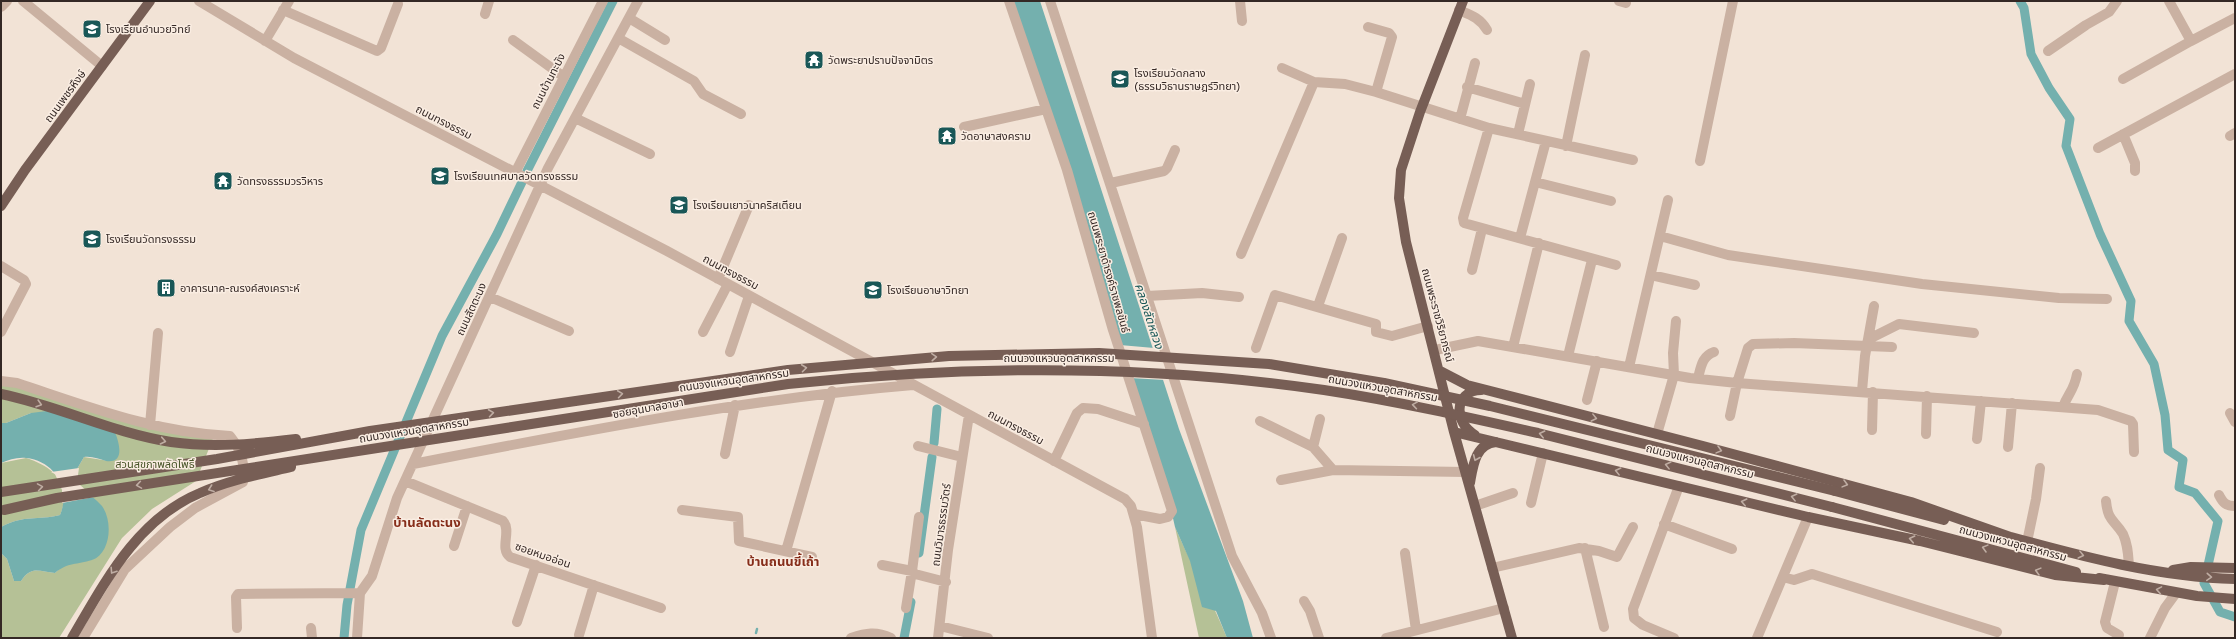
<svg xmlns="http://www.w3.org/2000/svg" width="2236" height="639" font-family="'Golos Text','Noto Sans Thai',sans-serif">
  <rect width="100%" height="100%" fill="#f2e3d6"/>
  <!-- green -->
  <path fill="#b5c196" d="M1,381l141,43 72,12 -18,45 -44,28 -30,29 -63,100h-58v-85l6,6 7,22h7c10,-15 17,-10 34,-8l9,-8 29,-6 -16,-90 7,-12 25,4 -78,-48 -25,10h-5z
    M26,458c28,9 47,26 34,57 -24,6 -34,-1 -59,12v-64z
    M1175,527c16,38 37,73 52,111h-28z"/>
  <!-- water -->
  <path fill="#74b0ae" d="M1011,1h29l139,428 64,172 10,37h-26l-11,-27 -14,-4 -12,-46 -15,-34 -12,-53z
    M47,411l67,19c4,9 13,34 -8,31 -7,-2 -14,-5 -22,-4l-7,12 1,17c8,6 18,13 24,20 11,15 9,47 -10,54 -15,5 -24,2 -37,13 -17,-2 -24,-7 -34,8h-7l-7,-22 -6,-6v-26c25,-13 35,-6 59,-12 11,-26 -5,-54 -34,-57 -9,-1 -17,2 -25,5v-40h5l25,-10z"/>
  <!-- pier -->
  <path fill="#f2e3d6" d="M1120,345l34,3 11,32 -35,-2z
    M79,468l-1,7 2,10 14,12 -32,6v-13l-7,-16 -4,-2z"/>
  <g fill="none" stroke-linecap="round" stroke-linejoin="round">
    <!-- stream -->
    <path stroke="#74b0ae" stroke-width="2.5" d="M756,633l1,-4"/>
    <!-- canal -->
    <path stroke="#74b0ae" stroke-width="9" d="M2020,1l4,7 7,46 18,34 21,31 -4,27 34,88 31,67 -2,20 25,43 11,51 3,35 15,10 -4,27 16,6 23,28 -14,62 16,29 15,5
      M527,171l86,-170
      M934,443l3,-34
      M919,553l13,-96
      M344,638l3,-33 14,-75 81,-194 55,-102 25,-52
      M904,638l7,-36"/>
    <!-- minor -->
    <path stroke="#cab1a2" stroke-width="10" d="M23,1l79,65
      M199,1l95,57 373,193 458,248 6,7 6,21 15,111
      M1009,1l58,169 46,160 59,181 -4,6 -8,2 -26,-5
      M1050,1l182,555 30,57 9,25
      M1240,1l2,20
      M1619,1l7,2
      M2169,1l22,40 44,-23
      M1,7l6,-6
      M283,10l94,41 4,-3 17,-44
      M1459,10c12,5 21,8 28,20
      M485,14l4,-13
      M629,18l36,22
      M1368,27l21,6 3,4 -16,55
      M618,38l76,43 9,13 38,20
      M513,40l51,37
      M265,41l24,-40
      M2048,51l38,-26 23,-13 8,-11
      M1282,68l32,14 31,2 31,8 113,36 144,32
      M2123,79l68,-38
      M1467,87l58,17
      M575,118l75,36
      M1460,119l15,-56
      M964,127l82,-18
      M1489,128l-26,90 1,5 152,42
      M1518,134l12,-50
      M2123,134l12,29v8
      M2230,136l5,-3
      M1566,146l19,-91
      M2098,148l137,-74
      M1700,161l33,-160
      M515,173l88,-172
      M1535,182l76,19
      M1111,183l53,-12 3,-3 8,-18
      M1660,236l68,19 194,29 137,14 48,1
      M1520,238l26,-97
      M1241,254l73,-172
      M1,266l23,14 2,4 -25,48
      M1472,270l10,-41
      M1651,275l44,10
      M718,279l31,-74
      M1147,296l55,-3 37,4
      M490,297l79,34
      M1318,306l24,-68
      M703,332l25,-48
      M1869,339l30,-15 75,9
      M1513,347l26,-104
      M1256,348l19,-53 101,29v8l16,4 36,-10
      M1435,350l43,-9 212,37 47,5 361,27 33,11 2,3 1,28
      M730,352l19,-56
      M1568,356l24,-96
      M1629,367l39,-167
      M1698,378c3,-11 4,-22 16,-26
      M1,381l16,2c70,23 139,50 213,53 12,15 15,27 13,46l-48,26 -25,19 -45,42 -42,69
      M1862,391l3,-35 9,-50
      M1587,400l10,-39
      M2063,407c5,-14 11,-16 14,-33
      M2230,413l5,9
      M1730,416l7,-33 11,-35 5,-4 41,-1 98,4
      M1320,419l-7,28 20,23
      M1260,421l53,26
      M150,425l8,-92
      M1872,430l1,-38
      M1657,434l17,-59 -1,-22 3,-32
      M1926,434l1,-38
      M1977,439l4,-38
      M918,446l44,11
      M2008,447l4,-44
      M725,454l10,-49
      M1054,461l23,-48 6,-5 15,1 46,15
      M413,464c166,-32 331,-65 500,-79
      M1281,480l52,-10 133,2
      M405,481l98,40c9,10 -4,27 7,36l151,51
      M2219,495c4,8 7,11 16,11
      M2106,501c2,21 8,18 17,33 5,11 5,20 6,32
      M1531,503l12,-50
      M1475,506l38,-13
      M682,510l56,7 1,24 73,16
      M919,517l-7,54 3,3 31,8
      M1664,524l68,25
      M2027,542l9,-43 4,-31
      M454,546l13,-40
      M1585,548l19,79
      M786,551l46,-160
      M1405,553l11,77
      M882,565l30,6 -6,37
      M1492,568l87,-20 20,3 18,6 16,-30
      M1783,577l11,3 18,-6 185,58
      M2115,582l-10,40 2,6 12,7
      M1304,601l6,10 9,27
      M517,622l19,-57
      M940,626l48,12
      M237,628l-1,-31 2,-3 122,-1
      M311,628l1,10
      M579,635l15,-50
      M357,638l3,-45 12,-17 25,-78 151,-330 90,-167
      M851,638c15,-5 25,-7 40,0
      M938,638l10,-88 21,-135
      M1386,638l118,-30
      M1674,638l-31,-13 -9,-7 -1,-9 46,-123
      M1757,638l51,-121
      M2150,638l15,-30 11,-15"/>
    <!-- major -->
    <path stroke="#775e55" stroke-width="10" d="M1463,1l-43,111 -19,58 -2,28 7,44 48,190 58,206
      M1,206l24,-36 125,-169
      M1440,371l27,14 236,61 208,56 105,37
      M1454,432l354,85 112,24 135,34 49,5
      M1475,435c-21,-12 -22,-44 6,-45
      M1470,483c3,-17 5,-39 26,-41
      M1835,491l109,29
      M1832,507l244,65
      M2011,537c73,20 148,40 224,42
      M2173,570l18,-3 44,1
      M2099,578l98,18 38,3"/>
    <!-- major-bridge -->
    <path stroke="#775e55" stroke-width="10" d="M1,394c58,12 112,39 170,48 42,6 83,2 125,-3
      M1,492l216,-33 153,-28 418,-61 161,-14 150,-3 170,11 115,19 106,23 345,85
      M4,510l53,-12 731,-114c180,-19 358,-20 536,6 72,11 143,27 214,43 98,24 196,49 294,74
      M72,638c33,-56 65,-119 128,-145 29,-13 61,-19 91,-26"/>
  </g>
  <!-- one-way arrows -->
  <defs><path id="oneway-chevron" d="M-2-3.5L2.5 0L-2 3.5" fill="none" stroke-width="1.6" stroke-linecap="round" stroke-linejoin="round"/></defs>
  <g stroke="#bfada3">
    <use href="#oneway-chevron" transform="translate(934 357) rotate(-4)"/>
    <use href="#oneway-chevron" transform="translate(804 368) rotate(-7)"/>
    <use href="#oneway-chevron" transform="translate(620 394) rotate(-8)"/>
    <use href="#oneway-chevron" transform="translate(39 404) rotate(17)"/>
    <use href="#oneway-chevron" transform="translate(1415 405) rotate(-171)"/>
    <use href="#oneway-chevron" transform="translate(491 413) rotate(-8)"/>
    <use href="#oneway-chevron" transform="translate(1594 418) rotate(14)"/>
    <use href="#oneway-chevron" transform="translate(1542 434) rotate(-167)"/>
    <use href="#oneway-chevron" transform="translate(163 441) rotate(12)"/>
    <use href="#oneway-chevron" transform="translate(1719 450) rotate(15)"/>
    <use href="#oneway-chevron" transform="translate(1476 458) rotate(113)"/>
    <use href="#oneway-chevron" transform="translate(1668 465) rotate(-166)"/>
    <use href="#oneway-chevron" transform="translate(1618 471) rotate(-166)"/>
    <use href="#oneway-chevron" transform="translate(1845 484) rotate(15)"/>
    <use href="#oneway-chevron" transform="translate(139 485) rotate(171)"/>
    <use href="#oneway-chevron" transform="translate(40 487) rotate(-9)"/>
    <use href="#oneway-chevron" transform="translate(211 489) rotate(160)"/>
    <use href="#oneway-chevron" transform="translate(1794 497) rotate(-166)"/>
    <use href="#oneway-chevron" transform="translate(1744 502) rotate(-167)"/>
    <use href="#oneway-chevron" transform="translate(1912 539) rotate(-168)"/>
    <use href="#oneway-chevron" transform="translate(1985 548) rotate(-165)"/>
    <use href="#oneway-chevron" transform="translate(2081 555) rotate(14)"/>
    <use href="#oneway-chevron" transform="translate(113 571) rotate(123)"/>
    <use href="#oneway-chevron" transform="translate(2038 571) rotate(-165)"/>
    <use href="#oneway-chevron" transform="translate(2209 577) rotate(4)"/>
    <use href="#oneway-chevron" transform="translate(2159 590) rotate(-170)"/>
  </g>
  <!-- icons -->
  <defs>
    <g id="school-square" transform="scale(1)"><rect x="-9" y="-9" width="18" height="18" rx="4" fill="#195757" stroke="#faede2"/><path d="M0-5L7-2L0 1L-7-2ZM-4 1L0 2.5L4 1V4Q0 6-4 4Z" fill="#fff"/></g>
    <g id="temple-square" transform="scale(1)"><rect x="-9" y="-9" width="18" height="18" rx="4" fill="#195757" stroke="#faede2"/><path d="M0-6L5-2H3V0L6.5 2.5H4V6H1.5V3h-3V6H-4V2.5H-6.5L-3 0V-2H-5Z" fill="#fff"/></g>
    <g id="building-square" transform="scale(1)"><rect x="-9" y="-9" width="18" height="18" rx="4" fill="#195757" stroke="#faede2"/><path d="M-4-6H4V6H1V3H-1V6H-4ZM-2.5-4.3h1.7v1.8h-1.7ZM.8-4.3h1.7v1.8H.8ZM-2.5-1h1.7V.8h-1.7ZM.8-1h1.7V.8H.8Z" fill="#fff"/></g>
  </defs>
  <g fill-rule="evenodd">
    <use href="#school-square" x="92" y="29"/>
    <use href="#temple-square" x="814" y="60"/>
    <use href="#school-square" x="1120" y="79"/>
    <use href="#temple-square" x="947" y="136"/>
    <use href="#school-square" x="440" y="176"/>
    <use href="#temple-square" x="223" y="181"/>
    <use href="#school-square" x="679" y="205"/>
    <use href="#school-square" x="92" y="239"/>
    <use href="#building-square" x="166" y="288"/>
    <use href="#school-square" x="873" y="290"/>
  </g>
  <g text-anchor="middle" stroke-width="3" stroke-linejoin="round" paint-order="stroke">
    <!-- poi labels -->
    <g font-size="11" fill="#342825" stroke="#faede2" text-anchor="start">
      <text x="106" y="33">โรงเรียนอำนวยวิทย์</text>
      <text x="828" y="64">วัดพระยาปราบปัจจามิตร</text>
      <text x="1134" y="77">โรงเรียนวัดกลาง<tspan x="1134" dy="13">(ธรรมวิธานราษฎร์วิทยา)</tspan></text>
      <text x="961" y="140">วัดอาษาสงคราม</text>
      <text x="454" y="180">โรงเรียนเทศบาลวัดทรงธรรม</text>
      <text x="237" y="185">วัดทรงธรรมวรวิหาร</text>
      <text x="693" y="209">โรงเรียนเยาวนาคริสเตียน</text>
      <text x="106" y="243">โรงเรียนวัดทรงธรรม</text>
      <text x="180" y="292">อาคารนาค-ณรงค์สงเคราะห์</text>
      <text x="887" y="294">โรงเรียนอาษาวิทยา</text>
    </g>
    <!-- street labels -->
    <g font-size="11" fill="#342825" stroke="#faede2">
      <text transform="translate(548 81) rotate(-63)" y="4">ถนนบ้านทะมัง</text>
      <text transform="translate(65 96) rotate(-54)" y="4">ถนนเพชรหึงษ์</text>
      <text transform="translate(444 122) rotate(27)" y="4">ถนนทรงธรรม</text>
      <text transform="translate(731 272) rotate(28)" y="4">ถนนทรงธรรม</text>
      <text transform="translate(1109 272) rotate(74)" y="4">ถนนพระยาดำรงค์ราชพลขันธ์</text>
      <text transform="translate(471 309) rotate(-65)" y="4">ถนนสัตตะนง</text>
      <text transform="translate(1438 315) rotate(75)" y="4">ถนนพระราชวิริยาภรณ์</text>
      <text x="1059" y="362">ถนนวงแหวนอุตสาหกรรม</text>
      <text transform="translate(734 380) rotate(-8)" y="4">ถนนวงแหวนอุตสาหกรรม</text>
      <text transform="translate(1383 388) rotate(10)" y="4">ถนนวงแหวนอุตสาหกรรม</text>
      <text transform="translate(648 408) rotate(-10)" y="4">ซอยอุนบาลอาษา</text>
      <text transform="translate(1016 427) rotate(28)" y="4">ถนนทรงธรรม</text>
      <text transform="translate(414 430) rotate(-9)" y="4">ถนนวงแหวนอุตสาหกรรม</text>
      <text transform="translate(1700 461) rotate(14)" y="4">ถนนวงแหวนอุตสาหกรรม</text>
      <text transform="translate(941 525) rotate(-82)" y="4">ถนนวิมารธรรมวัตร์</text>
      <text transform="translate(2013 543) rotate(15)" y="4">ถนนวงแหวนอุตสาหกรรม</text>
      <text transform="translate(543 555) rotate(19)" y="4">ซอยหมออ่อน</text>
    </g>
    <!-- park labels -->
    <g font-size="11" fill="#465327" stroke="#faede2">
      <text x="155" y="468">สวนสุขภาพลัดโพธิ์</text>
    </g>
    <!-- water labels -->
    <g font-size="12" font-style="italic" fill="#195757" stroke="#faede2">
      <text transform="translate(1149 316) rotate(72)" y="4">คลองลัดหลวง</text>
    </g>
    <!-- quarter labels -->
    <g font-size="13" font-weight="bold" fill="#862d1a" stroke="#faede2">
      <text x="427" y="527">บ้านลัดตะนง</text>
      <text x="783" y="566">บ้านถนนขี้เถ้า</text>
    </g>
  </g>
  <!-- border -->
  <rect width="2236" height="639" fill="none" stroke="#342825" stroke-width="4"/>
</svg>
